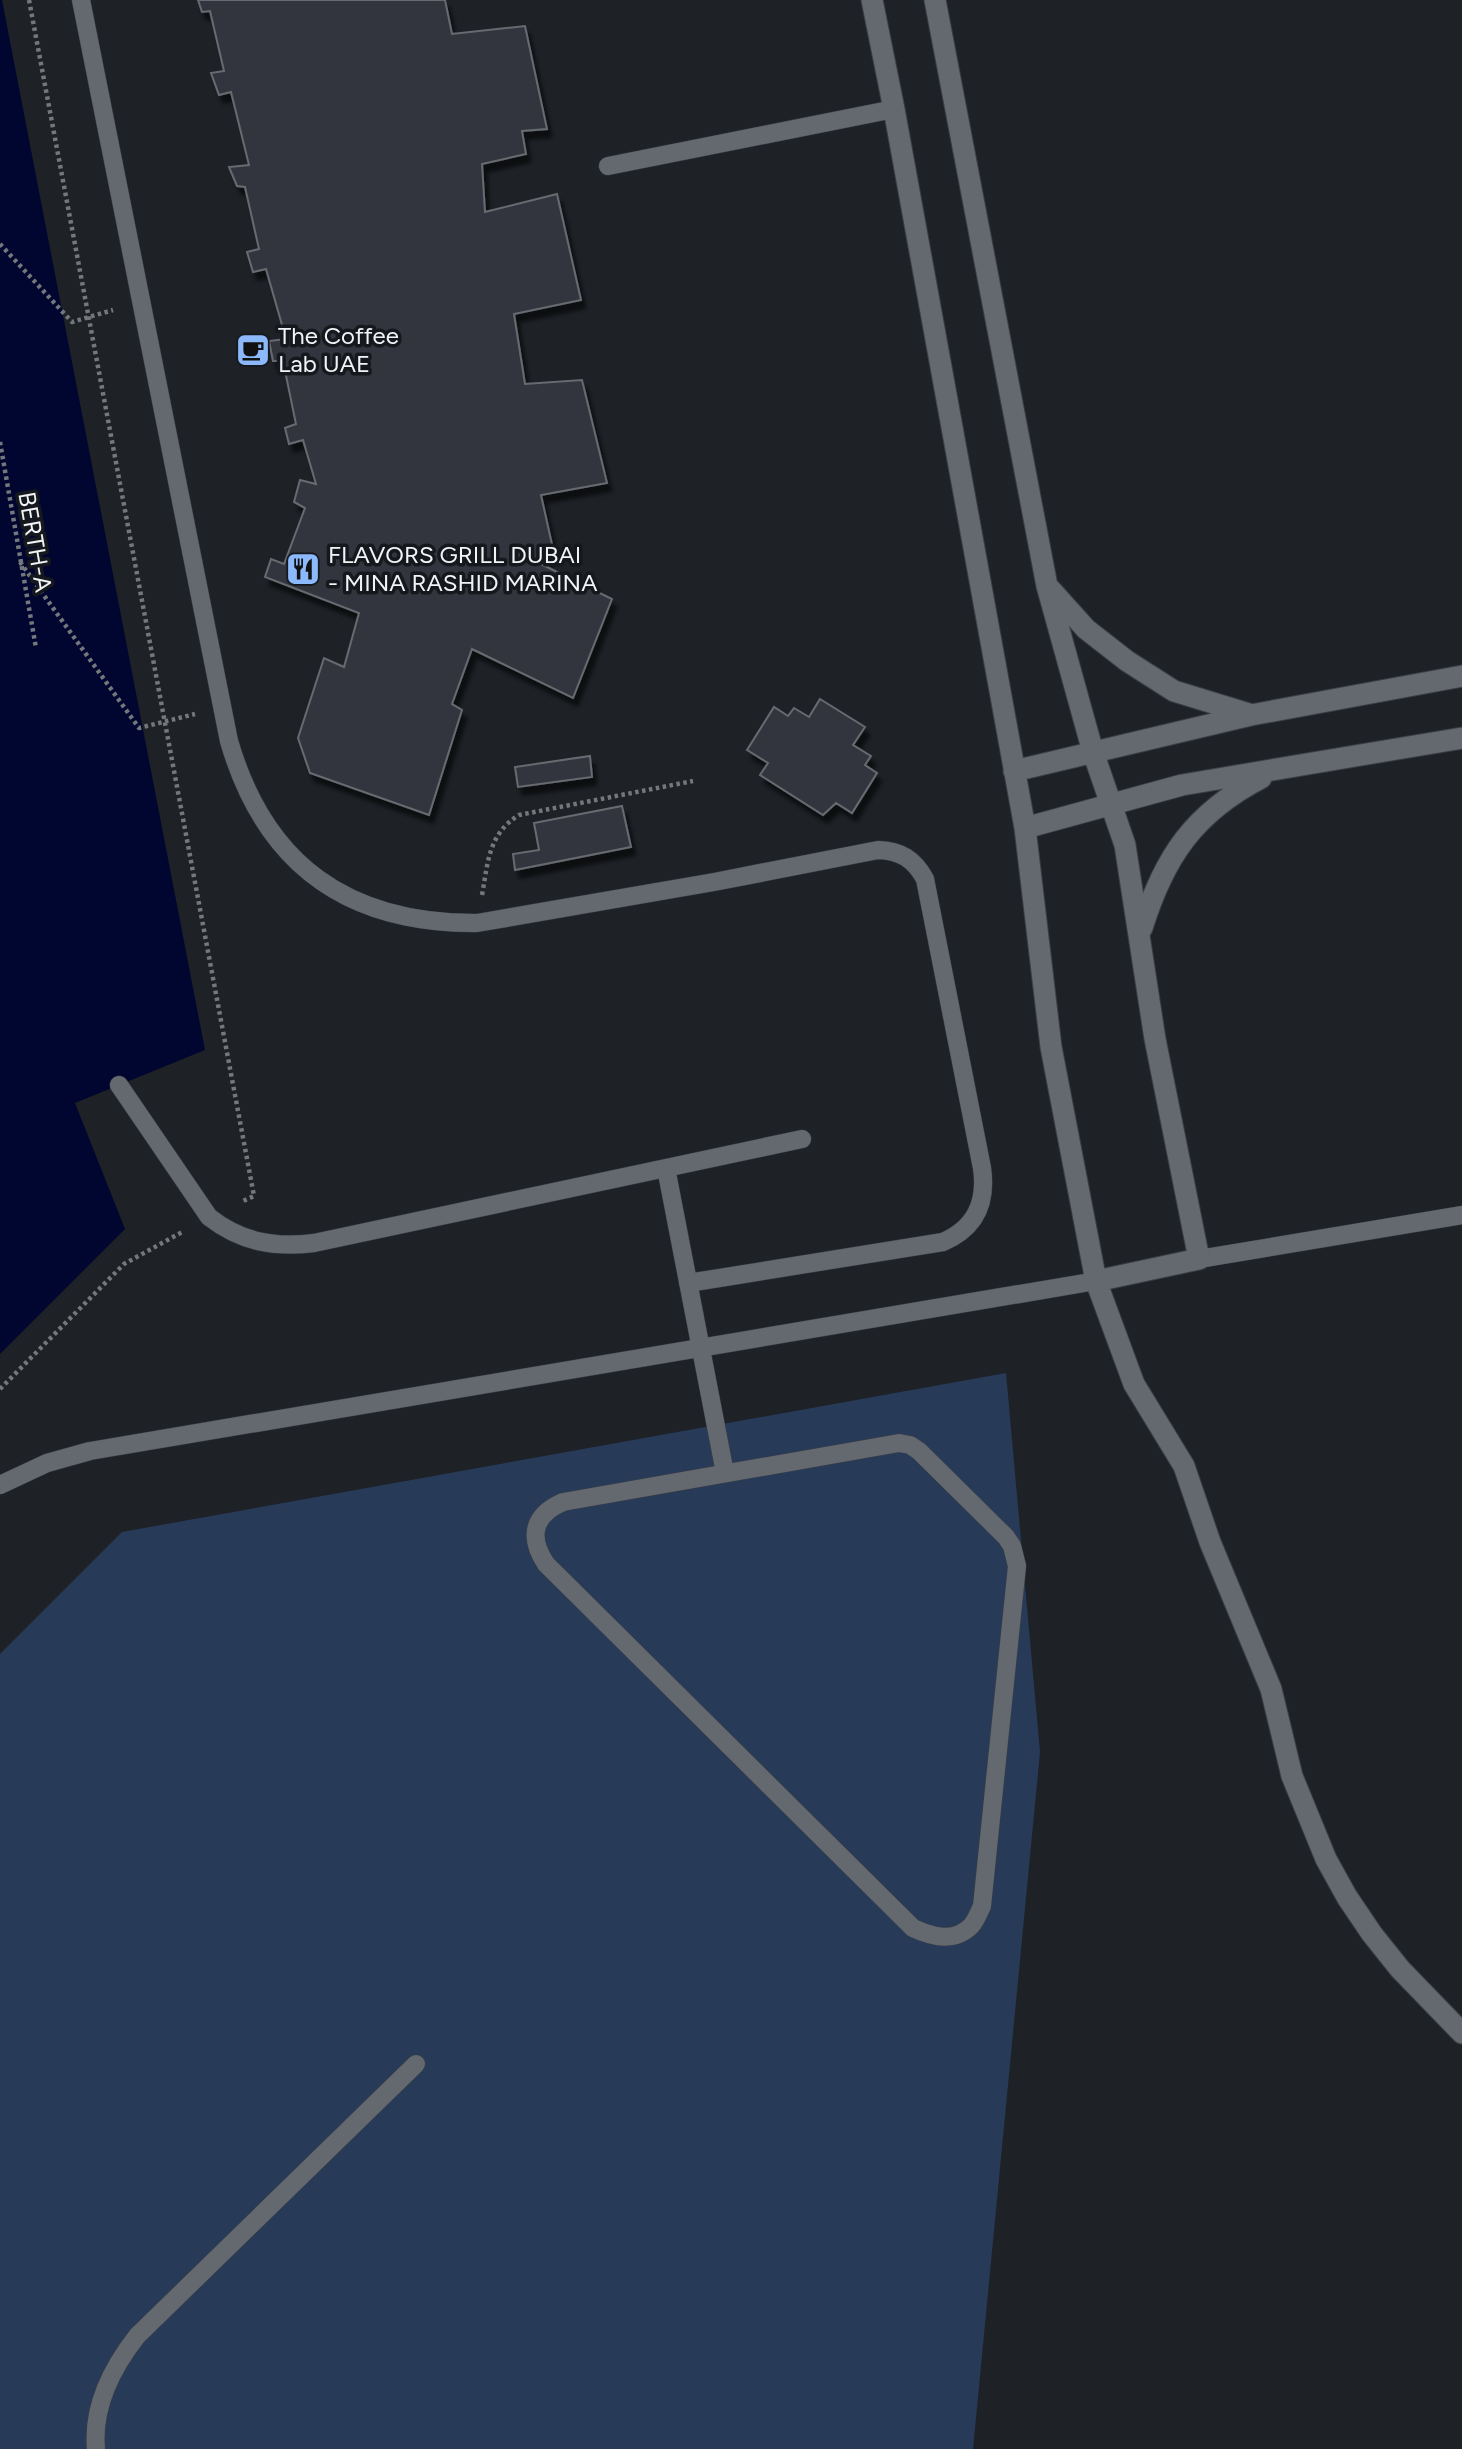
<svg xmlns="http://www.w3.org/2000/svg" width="1462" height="2449" font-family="Figtree,sans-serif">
  <defs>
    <filter id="shadow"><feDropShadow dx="4.5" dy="8" stdDeviation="2" flood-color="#0009"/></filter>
  </defs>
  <rect width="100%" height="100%" fill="#1e2227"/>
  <!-- green -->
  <path fill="#273b59" d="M1006,1373l34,379 -67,697h-973v-795l122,-122z"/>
  <!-- water -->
  <path fill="#00062f" d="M0,0h2l203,1050 -130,53 50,126 -125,125z"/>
  <!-- building -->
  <path fill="#33363c" stroke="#676b71" stroke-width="2" filter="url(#shadow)" d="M198,0h247l7,34 73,-8 22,103 -25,2 4,23 -44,10 3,48 72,-18 24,106 -67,14 11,70 57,-4 25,103 -66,12 12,54 -10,16 69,34 -39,99 -101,-49 -20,55 10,6 -33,105 -119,-42 -12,-35 26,-80 20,9 15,-54 -94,-36 6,-18 13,5 21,-56 -11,-6 6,-22 16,4 -13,-44 -14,4 -4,-16 11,-4 -13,-63h-10l-4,-20 17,-2 -20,-70 -13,3 -6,-20 12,-3 -14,-62 -8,-1 -8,-19 20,-2 -18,-73 -12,3 -8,-22 13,-2 -14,-60 -8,1z
    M820,699l45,28 -12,18 18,11 -6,9 12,8 -25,40 -16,-10 -13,12 -63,-40 8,-12 -21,-13 27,-43 14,9 6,-8 15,9z
    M590,756l2,21 -74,10 -3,-20z
    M622,806l9,41 -116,23 -2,-16 26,-4 -5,-27z"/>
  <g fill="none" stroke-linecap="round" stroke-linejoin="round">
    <!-- lane casing -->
    <g stroke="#3b3e43" stroke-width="19">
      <path id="lane" d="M81,0l148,741c36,124 119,183 248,182l237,-41 164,-32c23,1 36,9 47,29l57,289c5,35 -7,60 -39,74l-255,41
        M608,166l286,-57
        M119,1085l90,132c32,25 65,31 105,26l488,-104
        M666,1168l59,305
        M1199,1259l263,-44
        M899,1443l11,2 9,6 87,86 6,9 5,20 -35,340c-3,6 -6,15 -11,20 -17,17 -39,11 -58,2l-367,-364c-18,-27 -13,-49 17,-62z
        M0,1485l47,-22 43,-12 1006,-170
        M96,2449c-4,-43 16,-81 41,-113l279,-272"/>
    </g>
    <!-- street casing -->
    <g stroke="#3b3e43" stroke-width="23">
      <path id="street" d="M872,0l22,109 131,719 26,219 45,234 38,103 50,82 26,76 61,147 21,87 34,83 21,38 25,37 28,35 62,64
        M935,0l112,586 46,166 32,93 30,194 44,220 -103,22
        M1050,589l36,40 41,32 47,30 75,23
        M1014,771l237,-56 211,-39
        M1025,828l157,-43 280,-47
        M1142,928c22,-71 52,-115 119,-150"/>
    </g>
    <!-- path -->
    <path stroke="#74787c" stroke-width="4.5" stroke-dasharray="3.5 3.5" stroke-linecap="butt" d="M29,0l225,1196 -13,6
      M0,244l72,78 41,-12
      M0,442l36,206
      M20,562l119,166 56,-14
      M482,895c6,-32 6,-61 37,-80l174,-34
      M0,1389l124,-125 60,-33"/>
    <!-- lane -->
    <use href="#lane" stroke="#64686f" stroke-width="18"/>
    <!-- street -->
    <use href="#street" stroke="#64686f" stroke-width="21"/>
  </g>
  <!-- icons -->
  <defs>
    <g id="cafe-square" transform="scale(1.75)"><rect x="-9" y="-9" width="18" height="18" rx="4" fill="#8cb9fc" stroke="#15191e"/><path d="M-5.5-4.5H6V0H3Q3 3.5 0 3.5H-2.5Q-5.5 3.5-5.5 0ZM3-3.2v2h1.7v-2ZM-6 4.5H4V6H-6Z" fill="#111"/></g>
    <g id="restaurant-square" transform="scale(1.75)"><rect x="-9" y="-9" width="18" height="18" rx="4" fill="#8cb9fc" stroke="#15191e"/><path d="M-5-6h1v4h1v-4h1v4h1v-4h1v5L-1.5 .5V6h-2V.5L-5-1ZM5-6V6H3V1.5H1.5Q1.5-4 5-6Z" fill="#111"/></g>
  </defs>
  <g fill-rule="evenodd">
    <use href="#cafe-square" x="253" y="350"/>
    <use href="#restaurant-square" x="303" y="569"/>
  </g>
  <g text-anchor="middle" stroke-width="7" stroke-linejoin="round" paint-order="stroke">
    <!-- poi labels -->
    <g font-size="24" fill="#f1f3f7" stroke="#15191e" text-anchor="start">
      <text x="278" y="344">The Coffee<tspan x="278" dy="28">Lab UAE</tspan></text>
      <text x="328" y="563">FLAVORS GRILL DUBAI<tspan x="328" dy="28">- MINA RASHID MARINA</tspan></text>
    </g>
    <!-- street labels -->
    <g font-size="24" fill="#f1f3f7" stroke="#15191e">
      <text transform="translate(35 542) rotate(80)" y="8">BERTH-A</text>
    </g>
  </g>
</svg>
